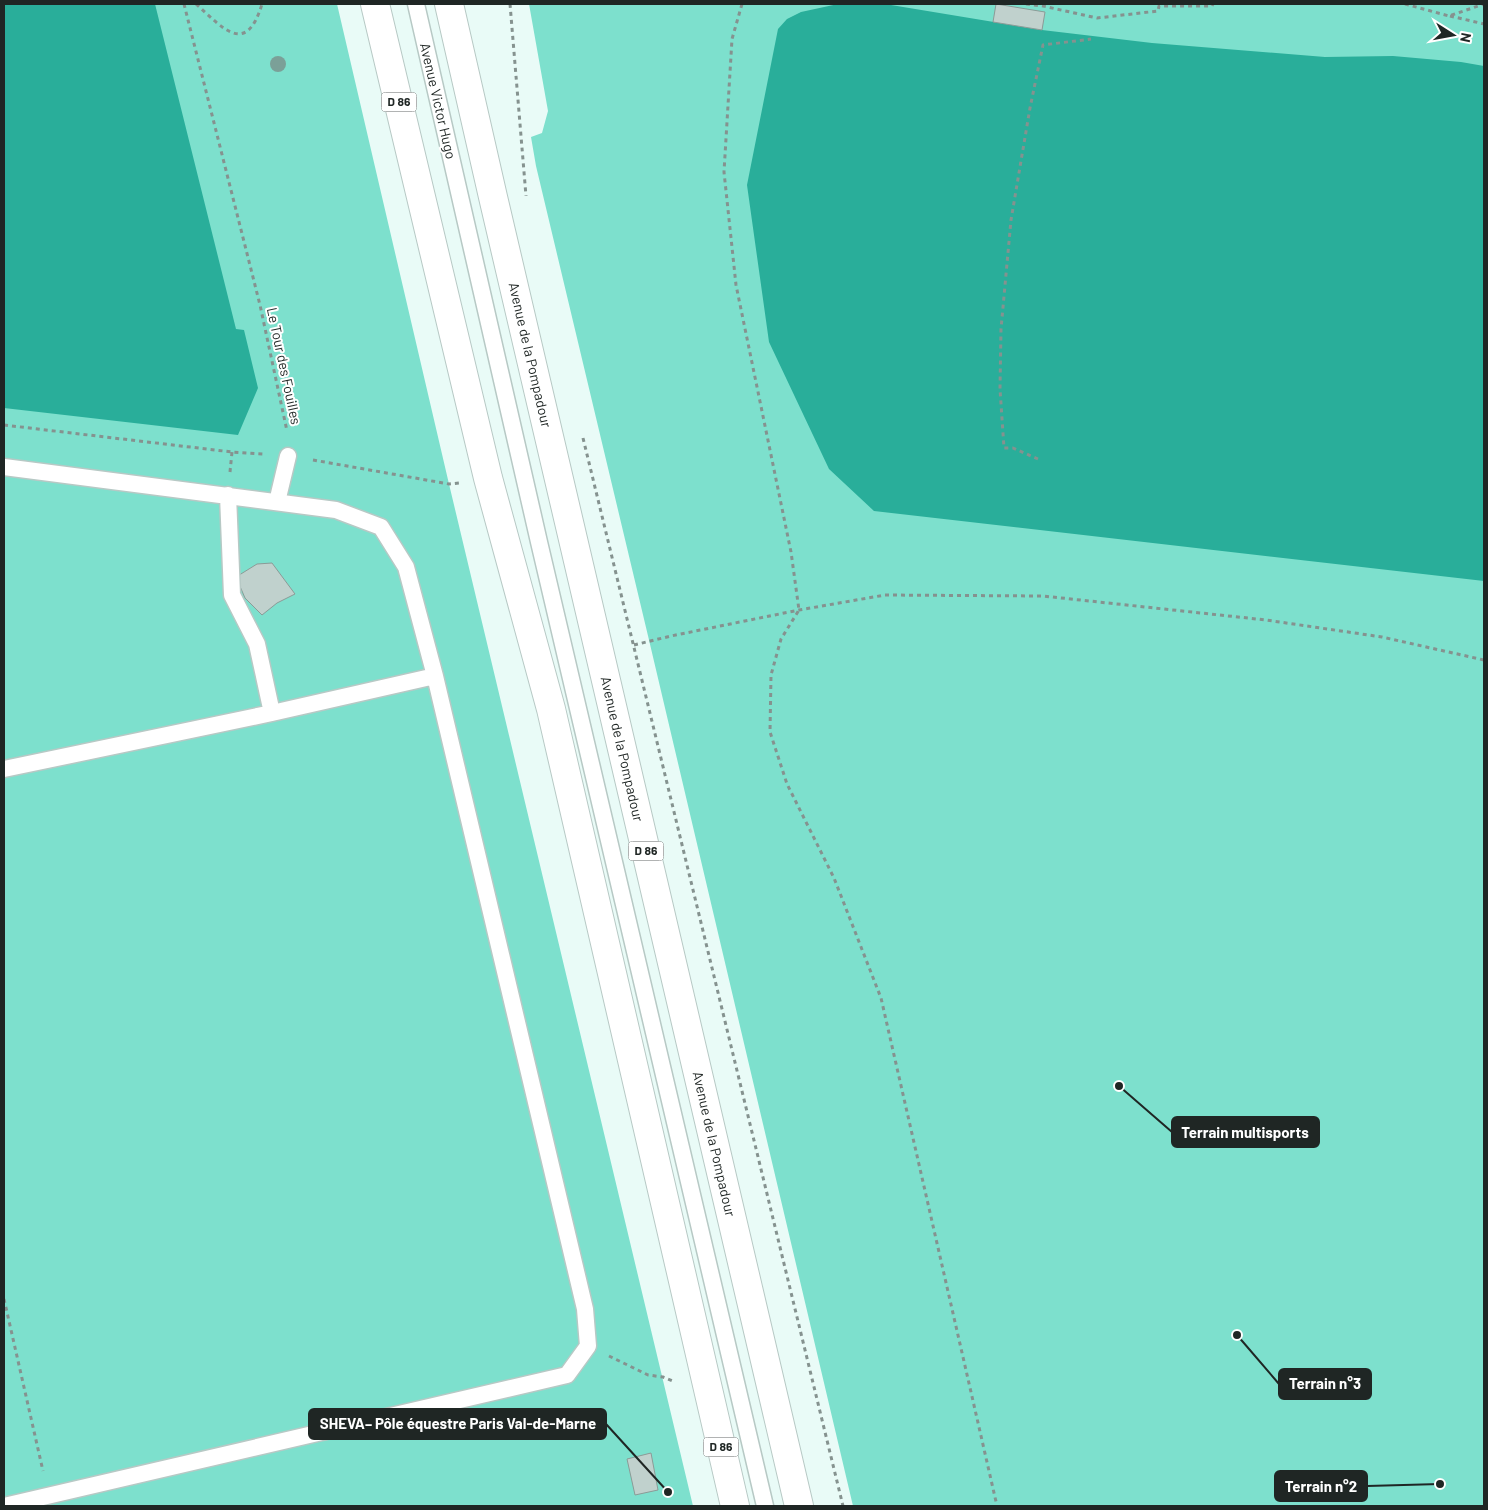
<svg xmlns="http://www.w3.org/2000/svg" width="1488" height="1510" font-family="Barlow,sans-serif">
  <rect width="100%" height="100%" fill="#e9fbf7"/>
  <!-- green -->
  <path fill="#7de0cd" d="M4,4h333l112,480 244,1022h-689z
    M529,4h955v1502h-631l-204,-866 -113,-474 -5,-29 11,-4 6,-22z"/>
  <!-- water -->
  <path fill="#29ae9a" d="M4,4h151l81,325 8,1 14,58 -20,47 -234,-27z
    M838,4h47l157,26 110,13 173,14 68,-1 68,6 23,4v515l-610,-70 -45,-42 -60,-127 -22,-157 31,-156 9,-10 14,-7z"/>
  <!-- building -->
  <path fill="#c0d1cd" stroke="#8b9b97" d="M996,4l49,8 -3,18 -49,-8z
    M272,563l23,31 -18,9 -15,12 -17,-17 -9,-21 21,-13z
    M651,1453l7,37 -23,5 -8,-36z"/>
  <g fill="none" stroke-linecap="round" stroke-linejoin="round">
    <!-- lane casing -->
    <g stroke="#b7c9c5" stroke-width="19">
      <path id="lane" d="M416,4l123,538 226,964
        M4,467l332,43 45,17 25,40 29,109 150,633 3,37 -21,29 -563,131
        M228,495l4,100 25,49 15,69
        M277,502l11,-46
        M4,769l268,-56 163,-37"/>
    </g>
    <!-- primary casing -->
    <g stroke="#b7c9c5" stroke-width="30">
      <path id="primary" d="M375,4l113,474 63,231 184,797
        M449,4l44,193 306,1309"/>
    </g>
    <!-- path -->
    <path stroke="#85928f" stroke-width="3" stroke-dasharray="4 4" stroke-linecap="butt" d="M184,4l76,301 27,126
      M196,4c27,24 50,53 66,0
      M510,4l16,192
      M742,4l-10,35 -8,133 12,113 55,267 8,58 -18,29 -10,36 -1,57 17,52 47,94 47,120 116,508
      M1026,4l17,2 54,12 61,-7 1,-5h53l1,-2
      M1405,4l44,12 35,-12
      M1450,16l34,8
      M4,425l228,27 32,2
      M583,438l260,1068
      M1038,459l-25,-11h-9l-4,-59 1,-60 10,-109 19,-112 13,-63 48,-6
      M313,460l136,24 10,-1
      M230,472l2,-20
      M634,645l37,-9 128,-26 86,-15 158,1 223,24 116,17 102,23
      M4,1299l39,172
      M609,1356l39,19 15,2 10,4"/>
    <!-- lane -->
    <use href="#lane" stroke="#fff" stroke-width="16"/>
    <!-- primary -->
    <use href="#primary" stroke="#fff" stroke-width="28"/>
  </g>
  <!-- trees -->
  <circle fill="#7ba098" cx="278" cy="64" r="8"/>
  <g text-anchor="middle" stroke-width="4" stroke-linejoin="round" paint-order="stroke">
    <!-- shield labels -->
    <g fill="#fff" stroke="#626766" stroke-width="1">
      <rect x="381.5" y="92.5" width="35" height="19" rx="4"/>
      <rect x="628.5" y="841.5" width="35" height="19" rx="4"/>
      <rect x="703.5" y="1437.5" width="35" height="19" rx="4"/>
    </g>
    <g font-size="12" font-weight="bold" fill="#1f2624">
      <text x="399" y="106">D 86</text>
      <text x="646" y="855">D 86</text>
      <text x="721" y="1451">D 86</text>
    </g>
    <!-- street labels -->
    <g font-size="14" fill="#1f2624" stroke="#fff">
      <text transform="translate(438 101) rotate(77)" y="5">Avenue Victor Hugo</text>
      <text transform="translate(530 355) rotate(77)" y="5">Avenue de la Pompadour</text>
      <text transform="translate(284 366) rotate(78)" y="5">Le Tour des Fouilles</text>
      <text transform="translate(622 749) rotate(77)" y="5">Avenue de la Pompadour</text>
      <text transform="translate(714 1144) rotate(77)" y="5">Avenue de la Pompadour</text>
    </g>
  </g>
  <!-- callouts -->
  <path fill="none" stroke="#1f2624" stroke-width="2" d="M1119 1086L1172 1132M1237 1335L1279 1384M668 1492L606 1424M1440 1484L1367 1486"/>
  <g fill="#1f2624" stroke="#fff" stroke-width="2">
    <circle cx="1119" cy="1086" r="5"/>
    <circle cx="1237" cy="1335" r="5"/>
    <circle cx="668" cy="1492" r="5"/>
    <circle cx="1440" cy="1484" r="5"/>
  </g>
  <g fill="#1f2624" stroke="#1f2624" stroke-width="2">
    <rect x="1172" y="1117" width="147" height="30" rx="5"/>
    <rect x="1279" y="1369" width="92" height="30" rx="5"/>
    <rect x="309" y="1409" width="297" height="30" rx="5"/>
    <rect x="1275" y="1471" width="92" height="30" rx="5"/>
  </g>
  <g font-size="15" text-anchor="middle" font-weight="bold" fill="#fff">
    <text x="1245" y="1138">Terrain multisports</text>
    <text x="1325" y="1389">Terrain n°3</text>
    <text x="458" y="1429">SHEVA– Pôle équestre Paris Val-de-Marne</text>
    <text x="1321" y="1492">Terrain n°2</text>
  </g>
  <!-- border -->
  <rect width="1488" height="1510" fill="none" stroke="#1f2624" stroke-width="10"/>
  <!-- north arrow -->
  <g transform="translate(1453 35) rotate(101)" stroke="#ffffff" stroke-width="4" paint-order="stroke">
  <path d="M0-4L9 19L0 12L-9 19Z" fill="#1f2624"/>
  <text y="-8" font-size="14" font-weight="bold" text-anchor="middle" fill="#1f2624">N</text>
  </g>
</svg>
